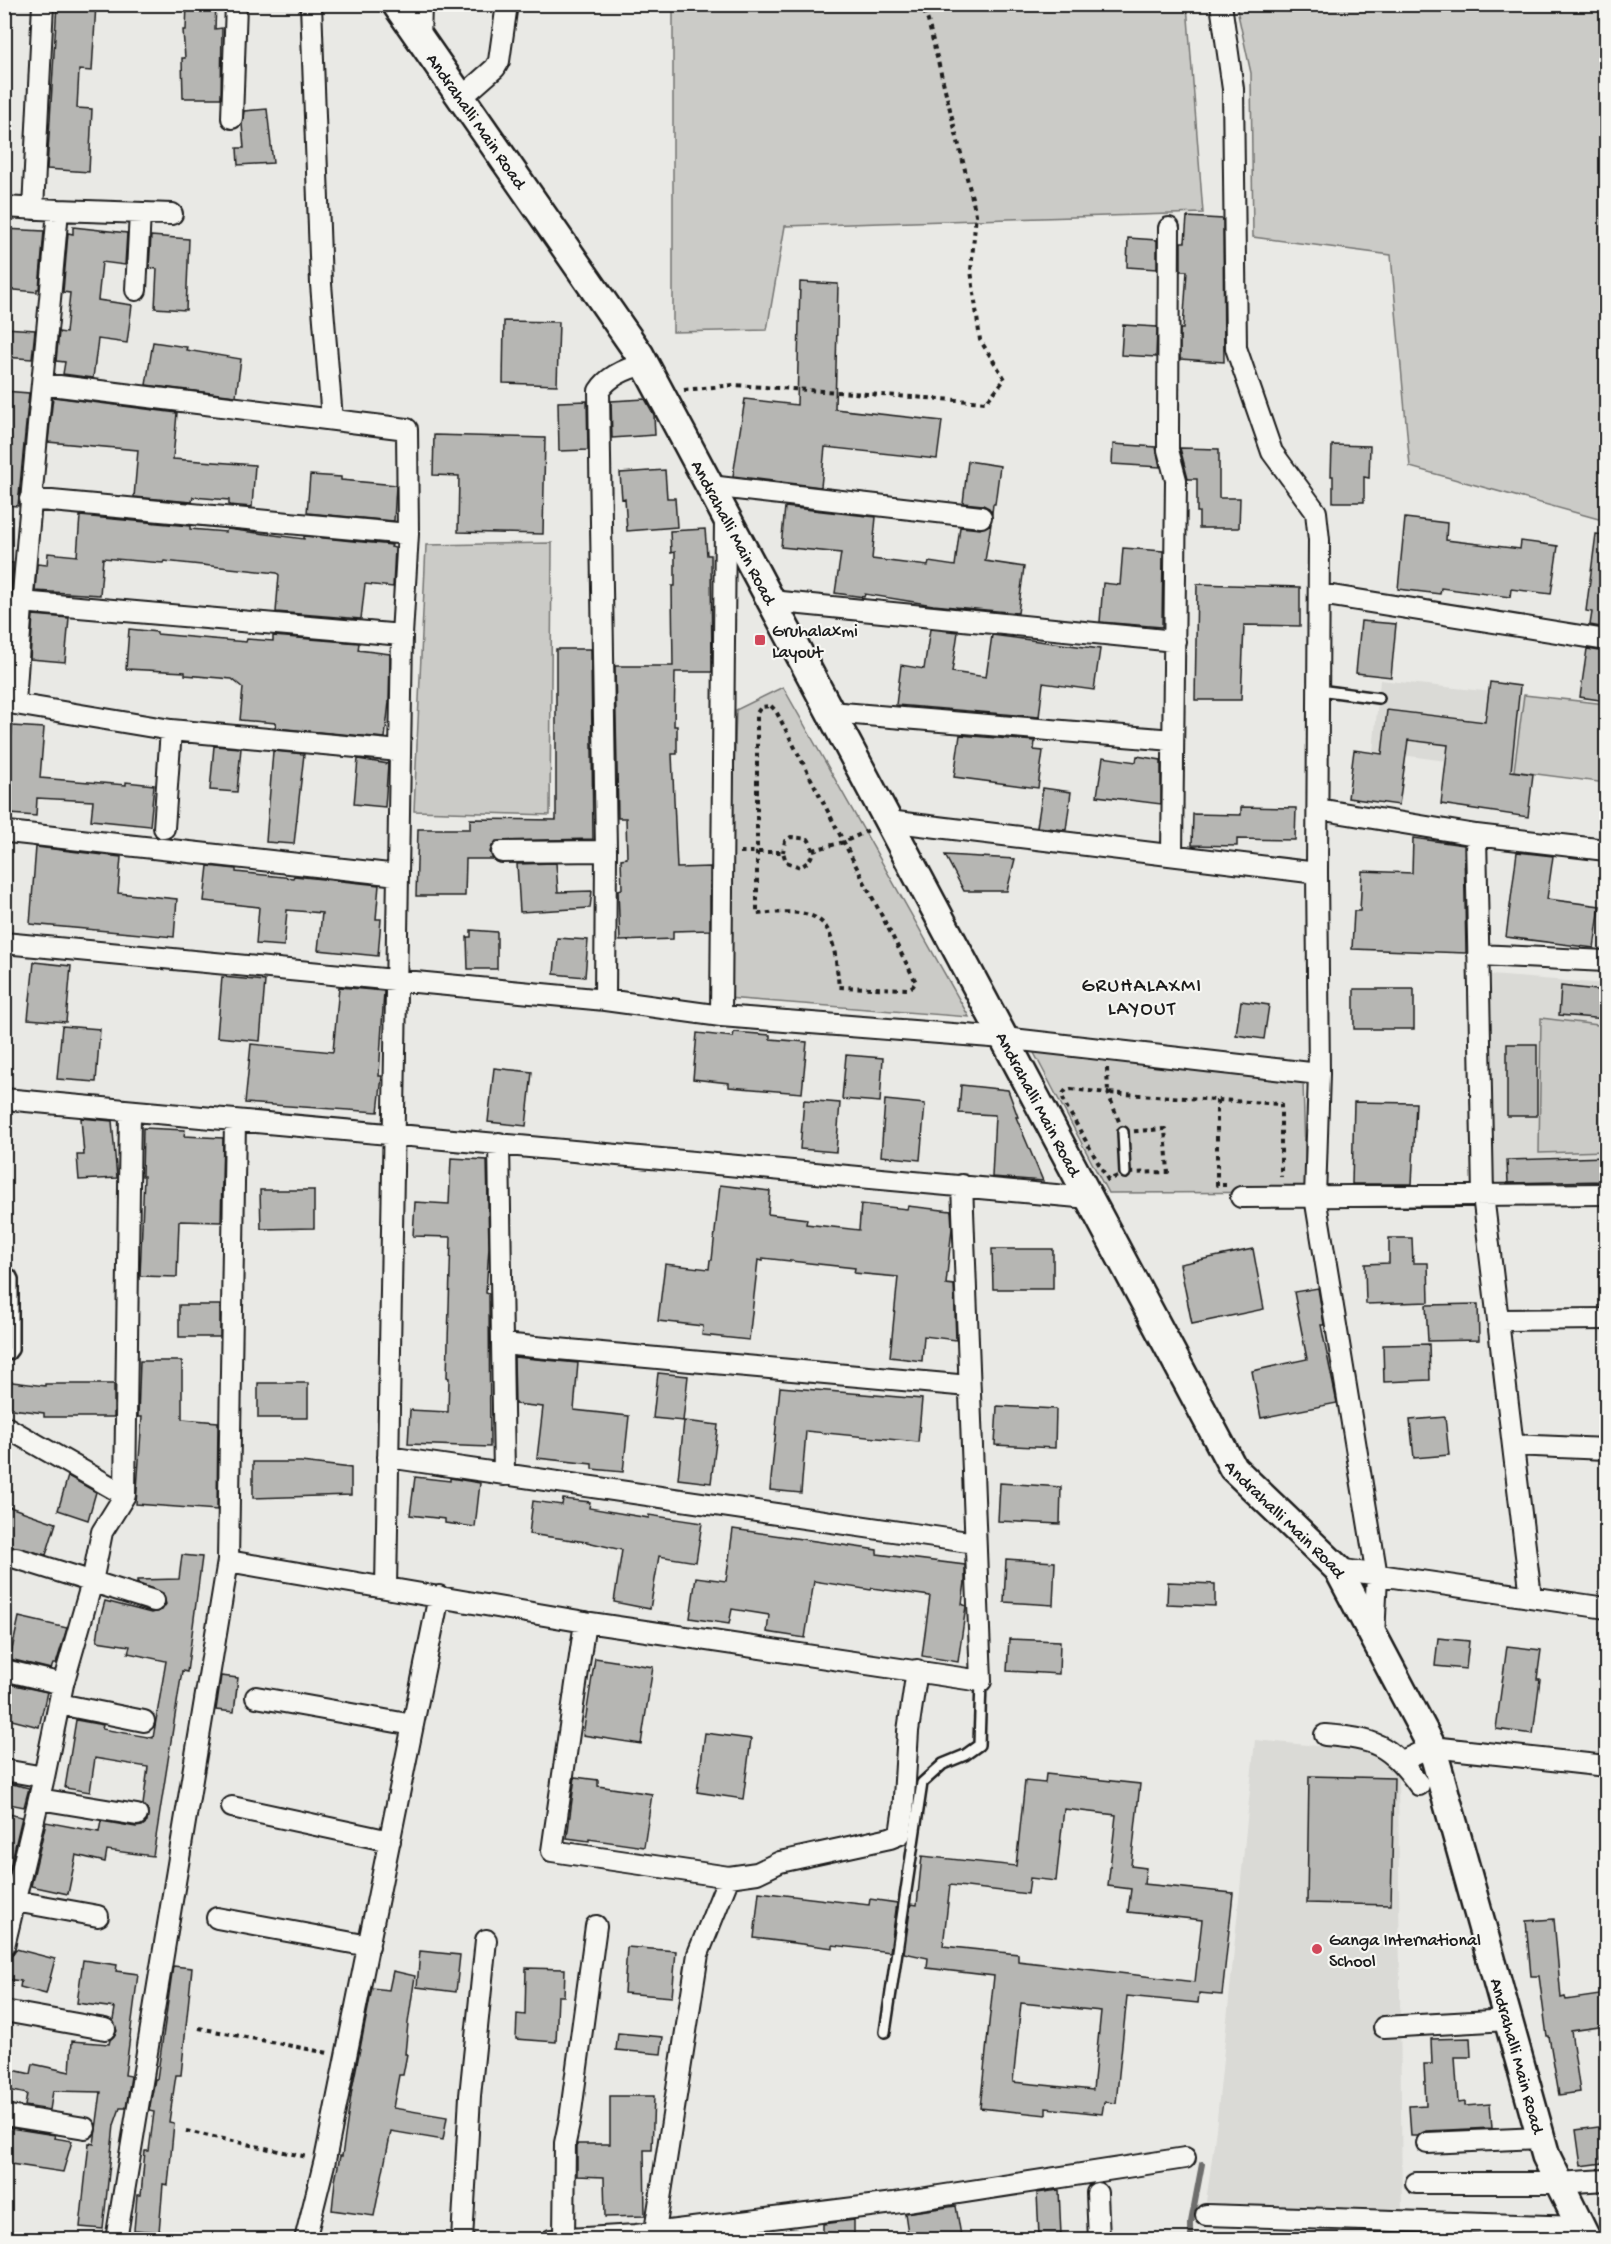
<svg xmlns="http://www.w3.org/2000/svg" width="1611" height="2244" font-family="'Gochi Hand',sans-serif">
  <rect width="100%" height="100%" fill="#e9e9e5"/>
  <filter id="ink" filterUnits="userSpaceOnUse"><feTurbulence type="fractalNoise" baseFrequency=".0167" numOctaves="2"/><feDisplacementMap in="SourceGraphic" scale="12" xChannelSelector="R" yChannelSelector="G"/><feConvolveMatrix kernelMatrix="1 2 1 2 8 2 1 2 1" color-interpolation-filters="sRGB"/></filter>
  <g filter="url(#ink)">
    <!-- built -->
    <path fill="#dadad6" d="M1380,680l226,24v79l-233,-32z
      M1491,975l115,9v203l-113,1z
      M1255,1740l125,12 18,17 4,444 -196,-11 10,-73z"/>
    <!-- green -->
    <path fill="#cbcbc7" stroke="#747472" stroke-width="1.5" d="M673,5h514l16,208 -418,13 -18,104 -94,2z
      M1236,5h370v516l-196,-54 -19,-212 -138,-18 -2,-164z
      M552,543l-2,272 -136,-4 12,-266z
      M783,687l186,330 -242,-19 9,-288z
      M1524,695l82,9v79l-92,-12z
      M1541,1018l65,8v125l-67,2z
      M1033,1051l270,30 3,111 -198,1z"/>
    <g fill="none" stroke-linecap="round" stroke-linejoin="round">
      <!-- stream -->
      <path stroke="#6d6d6c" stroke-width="6" d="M1191,2240v-18l11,-58"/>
    </g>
    <!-- building -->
    <path fill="#b6b6b3" stroke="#1c1c1c" stroke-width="1.5" fill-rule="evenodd" d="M57,4h39l-4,67 -13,-1 -2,38 15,1 -3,63 -42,-3z
      M187,4h29l-1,25 7,-1 -1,70h-38l-1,-40h3l-2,-28h3z
      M267,109l6,54 -35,2 -1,-17h7l-2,-24 2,-13z
      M1187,217l36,2 1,143 -44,-3v-30h3l4,-58h-6v-29h4z
      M73,227l54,6 -2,32 -23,-3 -4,38 34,5 -5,38 -29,-4 -5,39 -30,-4 2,-12 -9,-1 3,-29 7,1 4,-40 -7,-1 5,-59 5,1z
      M4,229l40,2 -5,58h-2v3l-33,-3z
      M151,236l38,3 -3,71 -31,-2 2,-39 -8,-1z
      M1128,238l29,2v29l-30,-2z
      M800,282l38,2 -3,125 107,12 -5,38 -112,-12 -4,40 -88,-11 12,-77 52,6z
      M504,321l55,1 -2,63 -54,-2z
      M1123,325l34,2 -1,30 -35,-2z
      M4,328l31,2 -3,29 -28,-2z
      M153,342l34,5 -1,3 55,9 -5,37 -90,-11z
      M4,391l25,2 -11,113 -14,-1z
      M53,397l124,16 -4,46 82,6 -3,42 -23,-2v-5l-36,-3 -1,5 -58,-5 4,-47 -90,-8z
      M645,399l9,16 1,20 -43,3 -1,-37z
      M587,401l1,49 -29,1 -1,-49z
      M434,435l111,3 -2,96 -85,-2 1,-56 -26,-1z
      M1113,444l43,3 4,20 -48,-3z
      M1332,445l38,1 -1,32 -5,-1v25h-31v-26h-2z
      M1180,448l39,1v49h21l-1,30h-40v-16h-2v-33h-9z
      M968,461l32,5 -5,38h-2l-1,9 -3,-5 -6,-3 -20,-2z
      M665,470l2,28h8l2,29 -50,4 -2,-33 -3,1 -2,-26z
      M310,475l31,2v3l55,5 -2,36 -87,-8z
      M785,507l91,10 -4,42 56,7 1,-4 26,4 5,-39 20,2 11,-5 -6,37 39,6 -6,46 -85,-8 -68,-11 -1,3 -29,-4 6,-40 -60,-6z
      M80,516l110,10v3l36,3 1,-3 77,10v-3l88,9 -1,2 4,1 -2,39 -28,-3 -4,35 -85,-7 3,-37 -2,-2 -113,-12 -1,2 -60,-5 -3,37 -65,-4 2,-27 10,1 1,-12 29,3z
      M1405,518l42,5 -1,17 74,9 1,-8 37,5 -7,48 -40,-5 -1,8 -69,-9 -1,6 -42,-5z
      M705,529l2,26h4l1,117h-37l-1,54h3v28h-5l5,114 33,-1v63l-37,1v8l-53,2 -2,-51 4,-1 -1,-30 6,-1 -1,-40h-8l-3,-152h58l-1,-80h3v-34l-4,1 -1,-22z
      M1596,534l10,1v93l-16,-3 2,-13 -6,-1z
      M1123,548l40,3 -1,76 -62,-5 3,-39 17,2z
      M4,562l9,1 -7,93h-2z
      M1197,584l103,3v39l-56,-1 -3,75h-46z
      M33,615l36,3 -4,44 -35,-3z
      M1361,621l35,3 -5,53 -35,-4z
      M129,629l28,3v2l89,8 1,-3 26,2v-5l86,7 -1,7 32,4 -1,48 -4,36 -110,-10 1,-5 -36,-3 3,-32 -11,-9 -47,-4v-3l-59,-3z
      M930,629l28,3 -6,40 34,5 6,-42 108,14 -6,41 -51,-7 -4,34 -143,-12 5,-40 23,4z
      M556,649h35l2,190 -97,2 -4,5 -2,6 3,7h-27l-1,37h-49l2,-67h52v-10l86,1z
      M1587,649l19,3v49l-26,-4z
      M1490,682l30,4 -9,85 22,3 -5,43 -87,-13 7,-59 -40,-5 -9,65 -51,-7 6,-48 28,4 5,-44 98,12z
      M12,726l32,2 -4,50 86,7v-3l28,3 -4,41 -59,-6 2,-19 -56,-3 -1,18 -26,-2v-1l-6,-1v-41h5z
      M960,735l75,6 -1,9 9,1 -5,37 -84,-11z
      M214,746l27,2 -4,44 -27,-2z
      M273,751l31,3 -10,90 -28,-2z
      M1137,756l24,4v44l-64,-8 6,-39 33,5z
      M358,759l30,5 -3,43 -31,-3z
      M1043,788l28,4 -5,38 -29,-3z
      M1241,807l55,1 -1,32 -58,-1v7l-45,-1 1,-31 48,1z
      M1413,838l51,7 2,108 -114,-4 2,-38h6l2,-40 50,2z
      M36,847l85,10 -3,36 59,6 -3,38 -144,-13z
      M1517,852l36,4 -6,43 53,7 -6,42 -88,-11z
      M945,855l70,4 -8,32h-43z
      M556,863l2,29 34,-1 -2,17 -70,4 -3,-48z
      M208,866l28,3v3l57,6 1,-2 85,9 -3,34h5l-3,37 -60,-6 4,-37 -35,-3 -3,36 -28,-2 3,-37 -55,-6z
      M471,930l26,2v37h-29l-1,-32h4z
      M557,938l31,2 -3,37 -31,-3z
      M34,962l37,4 -5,56 -38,-3z
      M222,977l43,4 -5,60 -43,-4z
      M1561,986l45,5v28l-47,-4z
      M339,987l45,4 -5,85h3l-4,36 -133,-9 6,-59 82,8z
      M1354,989h60v40h-60z
      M1241,1001l28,4 -5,34 -28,-4z
      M62,1026l38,3 -4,53 -39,-3z
      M734,1032l36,3v4l37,3 -5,51 -73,-6v-4l-36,-4 4,-46 36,4z
      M1507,1044h30v72h-30z
      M846,1055l37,3 -3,44 -38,-3z
      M494,1068l38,4 -6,54 -38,-4z
      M961,1085l47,5 10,27h-2l27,64 -51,-4 3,-62 -36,-2z
      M804,1100l36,3 -4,49 -36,-3z
      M885,1100l40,4 -5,56 -39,-4z
      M1354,1102l62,1 -4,81h-60z
      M81,1118l31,3 5,57 -38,2 -2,-25h7z
      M143,1128l42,2 -1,6 39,2 -2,84 -42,-1 -2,56 -37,-1 4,-100h-2z
      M1606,1157v24l-98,2 -1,-23z
      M451,1158l36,2 2,87 -3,46 3,1 1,153 -82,-3 2,-34 38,2 1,-34 -2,-1 4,-140 -38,-1 2,-34 34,2z
      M720,1185l50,6 -2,23 39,5 -1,5 53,6 2,-26 46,5 1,-3 43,5 1,17 -6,56 8,1 2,55 -32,-4 -2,25 -32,-4 8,-80 -44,-4 1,-5 -92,-10v3l-5,-1 -9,80 -47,-5 1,-9 -45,-5 7,-57 44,5 1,-9h2z
      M260,1190h54v38l-53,1z
      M1389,1238h23l1,25h15l1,39 -63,2 -1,-40 24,-1z
      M992,1249h61v40h-60z
      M1253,1249l11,60 -72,15 -12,-60z
      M1318,1288l6,37h-3l16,78 -76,15 -9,-47 55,-12 -13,-67z
      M1478,1304l1,36 -51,1 -2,-36z
      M179,1305h41v32h-41z
      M1429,1344l1,36 -46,2 -1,-37z
      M514,1357l64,6 -4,47 55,6 -6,56 -31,-3v-5l-55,-6 6,-51 -28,-3z
      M140,1361h42v58l36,3 -1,88 -81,-6 6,-87h-4z
      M658,1373l30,3 -5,45 -30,-3z
      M4,1381l41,5v-2h69v33h-70v-4l-40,-5z
      M258,1383h50v35h-50z
      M780,1387l142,12 -4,43 -112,-11 -5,62 -31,-3z
      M997,1406l59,3 -1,39 -60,-3z
      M1445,1417l4,38 -35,3 -4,-38z
      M684,1421l34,4 -7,58 -33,-4z
      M253,1462h48l50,6v27l-98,3z
      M68,1476l28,16 -8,28 -30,-10z
      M415,1477l35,4v-3l30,5 -5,44 -30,-4v-4l-35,-4z
      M1000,1483l61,4 -1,37 -62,-3z
      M563,1499l27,3 -1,6 60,10v-3l53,8 -6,39 -37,-6 -9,53 -36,-7 8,-52 -35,-8 -58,-8 4,-33 29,4z
      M4,1505l52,18 -10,32 -42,-11z
      M733,1529l144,21v4l88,11v17l-3,22 4,2 -8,56 -36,-6 8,-60 -58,-8 -1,2 -57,-9 -9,57 -38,-6 2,-17 -37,-6 -3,15 -39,-6 6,-41 30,4z
      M182,1555l20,2 -15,115 -5,-1 -29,185 -46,-6 -2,12 -29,-7 -8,39 -37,-8 15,-64 53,10 2,-11 35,6 6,-1 5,-4 1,-11 -5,-6 5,-38 -53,-9 -5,34 -25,-4 11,-68 27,5 -1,4 51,9 13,-77 -38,-8 2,-7 -33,-5 3,-22 5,-18 46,12 11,-3 4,-6 -3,-11 -26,-10v-3l42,-1z
      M1006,1559l49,3 -2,43 -49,-3z
      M1168,1582l47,2v22l-48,-2z
      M19,1617l48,11 -11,36h-3l-2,5 -41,-10z
      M1438,1638l31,3 -3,28 -31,-3z
      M1009,1639l51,2 -1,33 -52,-3z
      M1507,1646l34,4 -4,29h3l-7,55 -37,-5z
      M595,1658l58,9 -12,77 -58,-9z
      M221,1676l17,2 -4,34 -18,-2z
      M5,1683l42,9 -8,35 -35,-9z
      M705,1733l46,6 -8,60 -46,-7z
      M1046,1774l94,10 -9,82 15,2 -2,16 89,9 -11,102 -23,-2 -1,10 -71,-7 -11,107 -12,-1 -2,12 -56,-6v7l-66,-7 14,-132 -67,-8 1,-10 -24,-5 7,-49 6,1 5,-49 94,10 9,-85 20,2zM1064,1809l52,6 -8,71 23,3 -3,23 74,8 -7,62 -177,-21v-7l-75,-8 7,-61 78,9 2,-16 26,3zM1021,2003l80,8 -8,79 -80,-8z
      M1309,1776l85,2 -3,127 -84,-2z
      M575,1777l23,3v6l54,8 -8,53 -55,-8v2l-22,-3z
      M4,1782l25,6 -5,19 -20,-4z
      M9,1814l13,3 -15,64 -3,-1v-46z
      M759,1892l110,13 1,-6 27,4 -7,49 -57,-7v3l-79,-10z
      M1554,1919l7,79 4,-1 1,3 40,-6v32l-35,5 9,61 -21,3 -10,-59h-2l-8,-60h-8l-5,-55z
      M627,1947l49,4 -4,46 -48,-4z
      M16,1949l39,10 -9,35 -26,-7 1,-6 -17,-2v-21l8,-3z
      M420,1951l40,4 -4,37 -39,-5z
      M83,1960l34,5 -1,6 22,3 -13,101 6,1 -5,32h-6l-6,17 -11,104 -23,-2 9,-84 5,1 7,-52 -48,-1 -3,19 -25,-4 2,-12 -23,-5v-21l27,6 2,-10 37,8 2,-31 37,3 1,-4 4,-4 3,-5 -4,-11 2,-12 -38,-5z
      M173,1966l19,2 -11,107h-5l-7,47 5,1 -6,62 -5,-1 -4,48 -25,-2 3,-35h4l4,-44h4l5,-39 -5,-1 6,-32h2z
      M526,1968l39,1 -1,27h-6l-2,46 -40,-3 1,-25 8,1z
      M393,1971l22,5 -7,47 -3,31h2l-4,21h-4l-6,33 54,9 -4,23 -52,-9 -17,85 -42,-6 3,-29 5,-25h2l10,-67 20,-101 17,2z
      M618,2033l45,4 -2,17 -45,-4z
      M1470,2038l1,19h-16l3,46 7,-1v4l25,-2 2,24 -66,3 -8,5h-7l-2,-30 17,-1 -2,-41h8l-1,-25z
      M610,2096h44l-2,54h-8l1,66 -40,1 -1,-40 -27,-1v-32h33z
      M1606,2126v30l-4,1 1,6 -22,3 -5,-36z
      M4,2127l51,8 -1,3 18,3 -9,31 -59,-9z
      M1059,2190l2,45 -22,1 -2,-43z
      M956,2206l5,30 -21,4h-31l-4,-27z
      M854,2220v20h-31v-16z"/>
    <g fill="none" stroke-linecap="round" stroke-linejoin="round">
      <!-- lane casing -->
      <g stroke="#1c1c1c" stroke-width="14">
        <path id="lane" d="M1319,690l60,8
          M1123,1132l2,41
          M4,1272l7,3 2,4v71l-3,4 -6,2
          M885,2032l37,-249 21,-19 22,-9 14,-10 2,-64"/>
      </g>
      <!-- street casing -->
      <g stroke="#1c1c1c" stroke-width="24">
        <path id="street" d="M311,4l10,280 11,135
          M1221,4l12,85 3,259 36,104 44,60 3,28 -2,333 2,201 -4,123 62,379 -3,60
          M420,40l1,-36
          M461,98l34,-30 4,-7 8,-57
          M232,118l4,-114
          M4,207l54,3c-14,165 -33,329 -43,494l156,26 229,21
          M33,209l10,-205
          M58,210l114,4
          M1169,228l-1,202v20l8,30 -4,375
          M136,290l4,-77
          M43,384l364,45 1,105 -6,101 -16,953
          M710,486l271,31
          M30,499l378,35
          M1320,594l286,46
          M771,601l404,40
          M21,602l381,33
          M830,712l343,28
          M1318,809l158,26 130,15
          M888,821l429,52
          M164,828l7,-98
          M8,832l390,43
          M1476,835l7,360 48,402
          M502,852l104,-1
          M4,943l601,57 116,16 283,22 315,36
          M1478,955l128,6
          M605,1000l1,-149 -7,-460c9,-15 29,-23 46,-27
          M721,1016l4,-499
          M4,1099l1085,99
          M499,1143l5,332
          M1241,1197l365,-3
          M1498,1320l108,-1
          M502,1344l467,42
          M4,1426l121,69
          M1513,1445l93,4
          M388,1457l587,86
          M16,1558l138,43
          M228,1561l357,61 396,59 -19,-496
          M1338,1569l268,39
          M585,1622l-33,229 177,26 28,-4 23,-11 110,-24 10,-4 3,-20 5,-83 9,-61
          M4,1670l59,14
          M256,1697l157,28
          M59,1704l85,17
          M1325,1735c50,4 63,8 94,50
          M1402,1761l30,-14 174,19
          M4,1770l40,7
          M39,1799l98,16
          M232,1807l158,34
          M15,1901l83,15
          M217,1918l152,28
          M4,1946l40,-169 19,-93 29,-102 10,-50 23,-37 5,-383
          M4,2011l101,18
          M1384,2027l124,-7
          M4,2115l81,13
          M1427,2143l114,-5
          M1416,2183h143l47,-3
          M1097,2193l2,47
          M1206,2215l374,12
          M564,2238l1,-95 5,-24 26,-193
          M116,2240l112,-679 7,-440
          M305,2240l20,-80 114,-564
          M462,2240l8,-144 16,-156
          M551,2240l85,-5 258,-32 291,-45
          M656,2240l-1,-9 43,-277 31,-77"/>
      </g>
      <!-- secondary casing -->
      <g stroke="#1c1c1c" stroke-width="32">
        <g id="secondary">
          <path id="s1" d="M396,4l244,351 593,1113 105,101 94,178 114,409 41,84"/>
        </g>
      </g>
      <!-- path -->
      <path stroke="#1c1c1c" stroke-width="4" stroke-dasharray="4.5 4.5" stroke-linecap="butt" d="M684,390l50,-5 252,17 19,-23 -25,-39 -9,-70 5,-56 -48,-193 -7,-17
        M771,706l5,5 140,271 -3,4 -5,3 -69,-2c-7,-67 -10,-80 -82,-73v-201l4,-6z
        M813,850l31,-8 25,-12
        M740,852h43l3,10 14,5c13,-6 16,-17 8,-28l-17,-2 -6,4 -2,11
        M1107,1068l1,25 173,11v73
        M1071,1089l37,4 15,39 42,-3 3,43 -43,1 -17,7 -43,-76 -3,-9 4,-5z
        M1217,1100v85h9
        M199,2028l129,25
        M186,2131l121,26"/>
      <!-- lane -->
      <use href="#lane" stroke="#f6f6f2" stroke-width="9"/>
      <!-- street -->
      <use href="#street" stroke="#f6f6f2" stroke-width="20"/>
      <!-- secondary -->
      <use href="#secondary" stroke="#f6f6f2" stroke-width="27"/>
    </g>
  </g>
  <!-- markers -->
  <g fill="#d1495b" stroke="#f6f6f2" stroke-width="2">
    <rect x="754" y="634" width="12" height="12" rx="3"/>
    <circle cx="1317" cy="1949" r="6"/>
  </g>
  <g text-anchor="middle" stroke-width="4.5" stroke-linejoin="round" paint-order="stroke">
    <!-- street labels -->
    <g font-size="18" fill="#1c1c1c" stroke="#f6f6f2">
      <text dy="6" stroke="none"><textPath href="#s1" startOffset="142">Andrahalli Main Road</textPath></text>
      <text dy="6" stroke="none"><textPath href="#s1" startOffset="628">Andrahalli Main Road</textPath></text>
      <text dy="6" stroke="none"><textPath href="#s1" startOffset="1276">Andrahalli Main Road</textPath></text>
      <text dy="6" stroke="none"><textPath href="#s1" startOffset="1762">Andrahalli Main Road</textPath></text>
      <text dy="6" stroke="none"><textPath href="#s1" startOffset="2356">Andrahalli Main Road</textPath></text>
    </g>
    <!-- poi labels -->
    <g font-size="18" fill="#1c1c1c" stroke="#f6f6f2" text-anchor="start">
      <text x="772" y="636">Gruhalaxmi<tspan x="772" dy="21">Layout</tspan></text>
      <text x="1329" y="1945">Ganga International<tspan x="1329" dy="21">School</tspan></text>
    </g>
    <!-- neighbourhood labels -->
    <g font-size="20" letter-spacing="1.5" fill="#1c1c1c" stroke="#f6f6f2">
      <text x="1142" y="991">GRUHALAXMI<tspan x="1142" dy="23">LAYOUT</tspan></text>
    </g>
  </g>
  <!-- margin -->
  <rect width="1611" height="2244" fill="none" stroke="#f6f6f2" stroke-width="24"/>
  <rect x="12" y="12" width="1587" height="2220" fill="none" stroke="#1c1c1c" stroke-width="2" filter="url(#ink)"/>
</svg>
